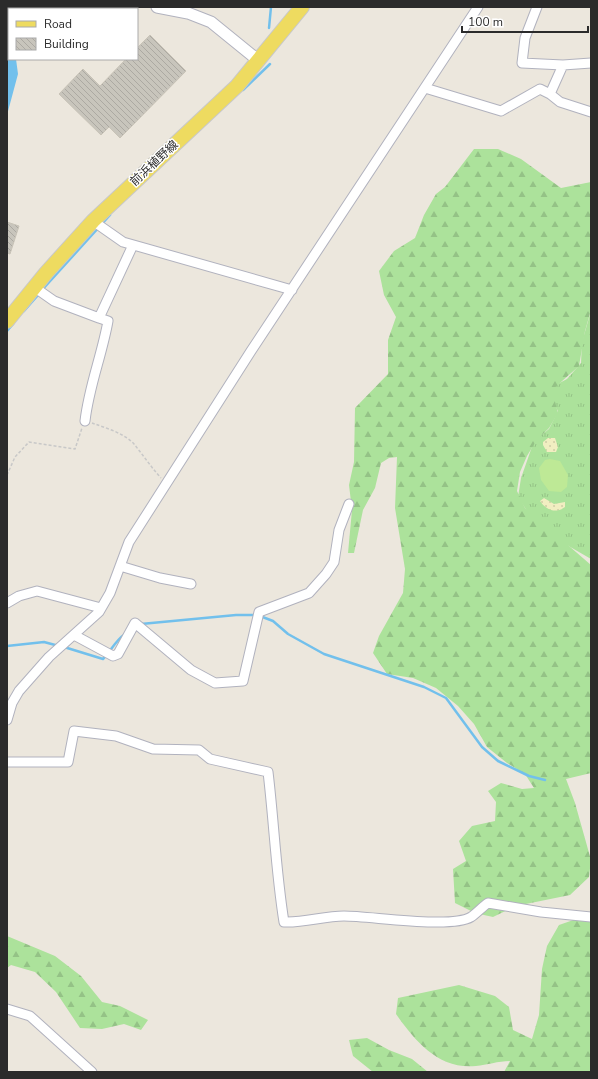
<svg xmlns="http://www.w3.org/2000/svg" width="598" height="1079" font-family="'Nunito Sans','Noto Sans JP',sans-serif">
  <defs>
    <pattern id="grass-tufts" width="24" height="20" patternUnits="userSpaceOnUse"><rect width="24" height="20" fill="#ace29b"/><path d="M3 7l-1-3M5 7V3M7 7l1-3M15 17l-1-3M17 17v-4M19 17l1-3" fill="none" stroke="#94c286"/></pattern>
    <pattern id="forest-firs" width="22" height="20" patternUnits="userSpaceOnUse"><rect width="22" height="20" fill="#ace29b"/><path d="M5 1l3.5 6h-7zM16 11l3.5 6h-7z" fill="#94c286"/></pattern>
    <pattern id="sand-dots" width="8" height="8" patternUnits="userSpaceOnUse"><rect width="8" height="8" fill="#f1eec1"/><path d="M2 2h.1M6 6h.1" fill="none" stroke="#cfcca6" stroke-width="1.8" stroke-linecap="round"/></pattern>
    <pattern id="building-back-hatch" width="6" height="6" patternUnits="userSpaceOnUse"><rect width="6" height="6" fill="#c8c5bc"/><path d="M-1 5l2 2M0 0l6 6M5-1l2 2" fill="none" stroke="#aca9a2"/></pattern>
  </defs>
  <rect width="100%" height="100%" fill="#ece7dd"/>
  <!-- grass -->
  <path fill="url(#grass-tufts)" d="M591,311v248l-38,-22 -13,-15 -11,-8 -11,-17 3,-19 13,-37 15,-12 9,-18 -10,-18 2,-5 17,-9 14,-16 1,-21z"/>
  <!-- forest -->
  <path fill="url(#forest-firs)" d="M474,149h24l23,10 40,29 30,-6v128l-6,21 -6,35 -27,24 6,23 -9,15 -13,13 -9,15 -7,16 -3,19 8,17 66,57v208l-25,6 9,24 16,57 -2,17 -19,18 -54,11 -23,11 -18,-4 -20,-10 -2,-34 13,-8 -7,-20 13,-15 23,-5 1,-19 -8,-11 13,-8 21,6 12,-1 -9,-14 -18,-11 -20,-16 -13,-23 -16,-18 -22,-18 -23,-10 -26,-4 -14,-21 6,-17 24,-43 2,-24 -10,-61 2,-51 -8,1 -8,5 -6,25 -12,22 -9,43h-6l4,-43 -3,-25 5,-23 1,-54 33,-34v-34l8,-23 -12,-22 -5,-24 15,-20 21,-13 9,-23 12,-21 9,-7z
    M582,917l9,3v152h-87l6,-11c-12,0 -23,4 -34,5 -37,4 -61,-25 -80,-52l2,-16 61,-13 36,11 14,11 4,23 19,9 7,-24 3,-46 5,-23 12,-21z
    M7,936l48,20 26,20 21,26 18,4 28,14 -7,10 -17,-6 -22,5 -22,-1 -24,-36 -21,-20 -24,-7 -4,3z
    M367,1038l22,12 23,9 16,13h-55l-20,-16 -4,-16z"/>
  <!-- sand -->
  <path fill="url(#sand-dots)" d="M548,438h7l3,9 -2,5h-9l-4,-7v-3z
    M544,498l10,6 11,-2v5c-9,7 -19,3 -25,-6z"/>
  <!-- pitch -->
  <path fill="#bee996" d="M550,459l10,2 8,14 -1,12 -6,5 -12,-1 -8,-11 -2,-12 6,-8z"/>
  <!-- water -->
  <path fill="#72c0ec" d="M7,7h8v2h-6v50h7l2,15 -11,41z"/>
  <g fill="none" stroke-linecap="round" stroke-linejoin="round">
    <!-- stream -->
    <path stroke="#72c0ec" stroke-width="2.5" d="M269,28l2,-21
      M243,90l27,-26
      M42,290l68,-75
      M24,311l15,-17
      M7,331l6,-7
      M260,616l13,5 15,13 36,20 100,33 22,11 36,49 16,14 31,15 16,4
      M141,624l95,-9h20
      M7,646l37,-4 15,4
      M64,647l39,12c8,-8 12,-18 22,-25"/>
  </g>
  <!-- building -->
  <path fill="url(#building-back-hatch)" stroke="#c8c3b7" d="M150,35l36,36 -66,67 -11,-11 -8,8 -42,-41 24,-25 17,17 26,-27h11v-11z
    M7,222l12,4 -9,28 -3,-1z"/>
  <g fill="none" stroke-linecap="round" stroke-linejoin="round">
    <!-- minor casing -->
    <g stroke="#b1b2be" stroke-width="11">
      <path id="minor" d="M537,7l-12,31 -3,25 41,2 -13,29
        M563,65l28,-2
        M425,88l76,23 39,-22 10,5 10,8 31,10
        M93,221l30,21 169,48
        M34,287l20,14 45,17 34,-73
        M85,421c4,-35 17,-66 23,-100l-9,-3
        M120,566l40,12 31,6
        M7,603l12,-7 18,-5 64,17
        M74,635l39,21 5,-2 17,-31 56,47 24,13 28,-2 16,-69 50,-19 17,-19 8,-12 5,-32 10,-26
        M7,720l5,-17 7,-12 30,-34 50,-45 11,-19 19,-51 122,-191 227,-344
        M7,762h61l6,-31 42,5 37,13 46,1 11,9 58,13c6,50 8,101 16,150 20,1 40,-6 60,-6 27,0 107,13 127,1 6,-4 11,-10 17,-14l53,9 50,5
        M7,1009l23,7 62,56"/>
    </g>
    <!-- tertiary casing -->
    <g stroke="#b1b2be" stroke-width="13">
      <path id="tertiary" d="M157,7l31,6 23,9 48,39"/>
    </g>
    <!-- primary casing -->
    <g stroke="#c8c8c8" stroke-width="16">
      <path id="primary" d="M7,321l39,-48 47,-52 144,-135 65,-79"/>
    </g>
    <!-- path -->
    <path stroke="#c8c8c8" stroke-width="1.5" stroke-dasharray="3 2" stroke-linecap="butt" d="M92,423c14,5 32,10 42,21 9,11 17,23 27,34
      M7,475l8,-18 14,-15 46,7 7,-21"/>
    <!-- minor -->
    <use href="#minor" stroke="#fff" stroke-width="9"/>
    <!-- tertiary -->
    <use href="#tertiary" stroke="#fff" stroke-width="11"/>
    <!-- primary -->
    <use href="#primary" stroke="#eedb60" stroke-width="14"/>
  </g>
  <g text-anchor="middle" stroke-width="3" stroke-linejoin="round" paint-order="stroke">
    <!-- street labels -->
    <g font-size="12" fill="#2b2b2b" stroke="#fff">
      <text transform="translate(154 163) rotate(-43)" y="4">前浜植野線</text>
    </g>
  </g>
  <!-- border -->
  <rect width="598" height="1079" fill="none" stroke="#2b2b2b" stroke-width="16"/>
  <!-- legend -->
  <rect x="8" y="8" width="130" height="52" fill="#ffffff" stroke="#aaaaaa"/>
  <rect x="16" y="21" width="20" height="6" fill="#eedb60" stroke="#aaaaaa"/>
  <text x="44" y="28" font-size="12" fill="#2b2b2b">Road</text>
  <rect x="16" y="38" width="20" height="12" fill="url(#building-back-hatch)" stroke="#aaaaaa"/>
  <text x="44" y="48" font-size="12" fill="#2b2b2b">Building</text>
  <!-- scale -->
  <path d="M462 26v6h126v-6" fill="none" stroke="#2b2b2b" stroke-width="2"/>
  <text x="468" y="26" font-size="12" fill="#2b2b2b" stroke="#ffffff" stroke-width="3" paint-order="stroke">100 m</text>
</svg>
